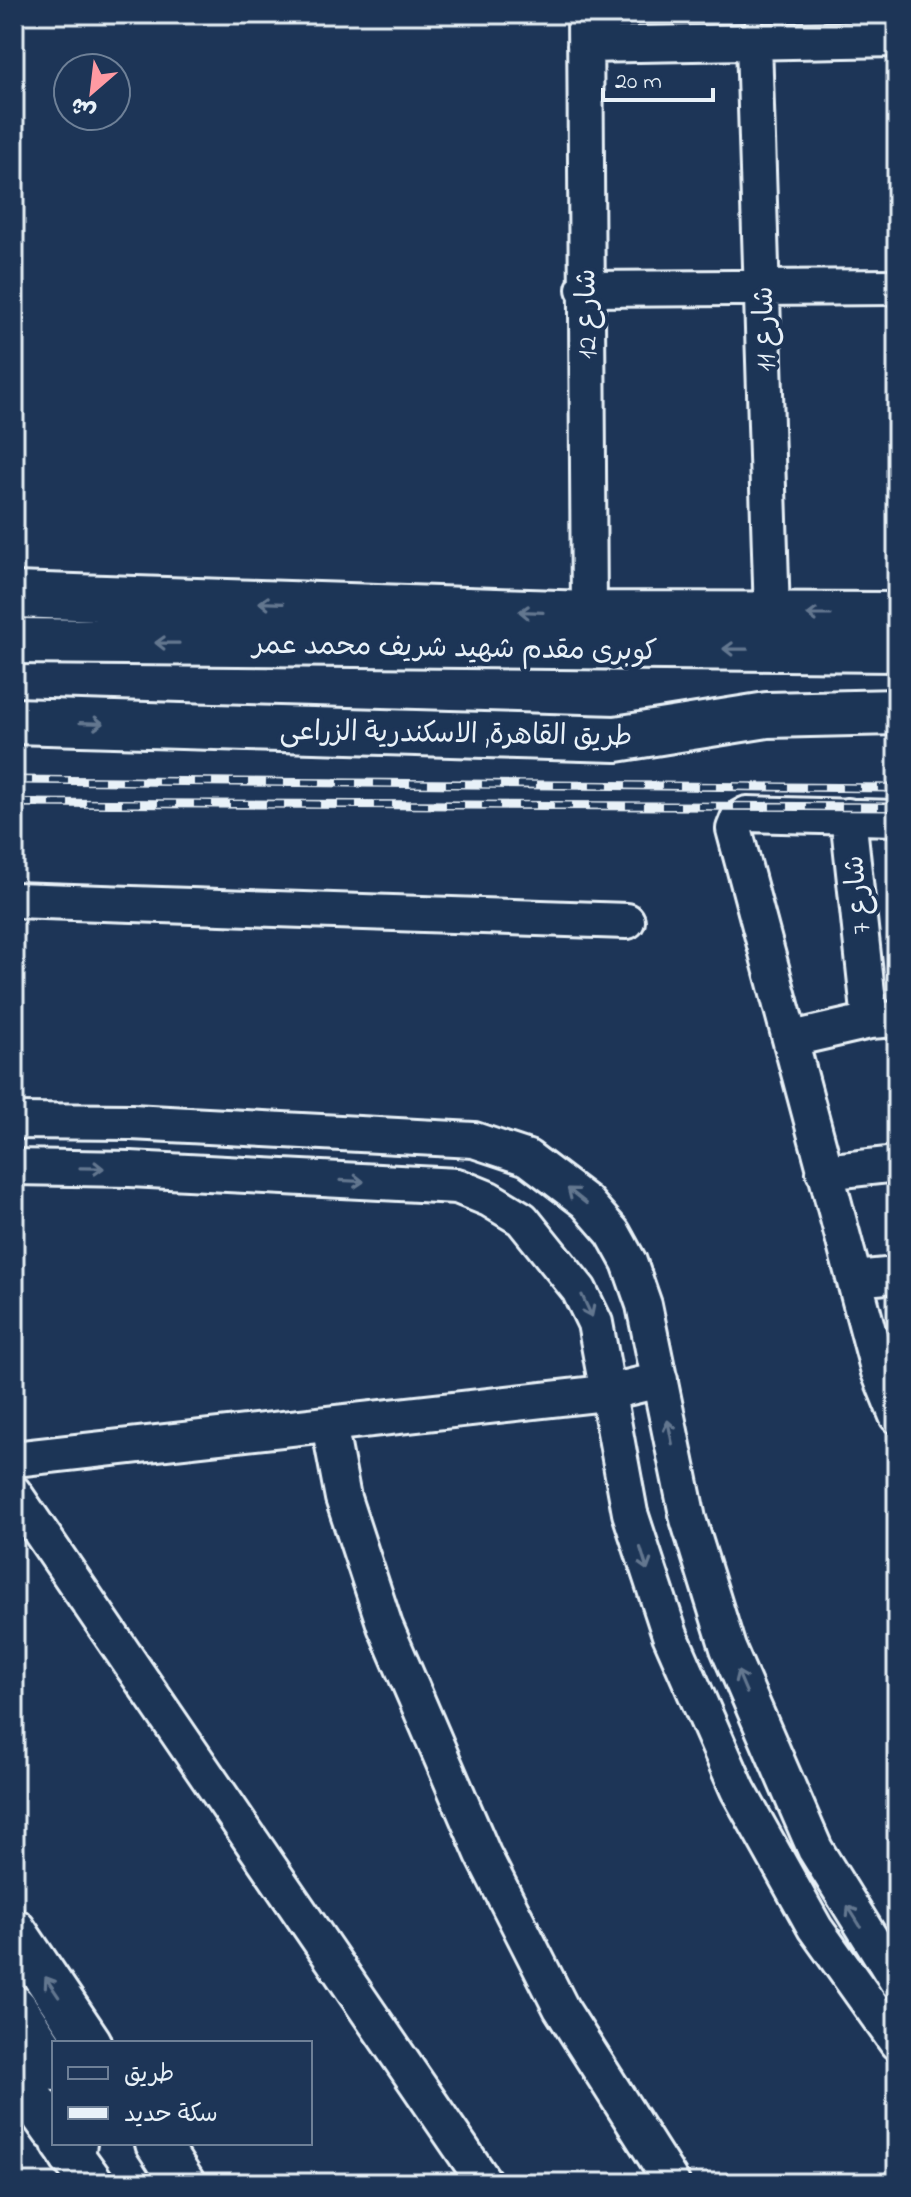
<svg xmlns="http://www.w3.org/2000/svg" width="911" height="2197" font-family="'Indie Flower','Playpen Sans Arabic',sans-serif">
  <rect width="100%" height="100%" fill="#1d3557"/>
  <filter id="ink" filterUnits="userSpaceOnUse"><feTurbulence type="fractalNoise" baseFrequency=".0125" numOctaves="2"/><feDisplacementMap in="SourceGraphic" scale="16" xChannelSelector="R" yChannelSelector="G"/><feConvolveMatrix kernelMatrix="1 2 1 2 8 2 1 2 1" color-interpolation-filters="sRGB"/></filter>
  <g filter="url(#ink)">
    <g fill="none" stroke-linecap="round" stroke-linejoin="round">
      <!-- service casing -->
      <g stroke="#e8f1f8" stroke-width="22">
        <path id="service" d="M754,14v29"/>
      </g>
      <!-- minor casing -->
      <g stroke="#e8f1f8" stroke-width="40">
        <path id="minor" d="M585,14l4,600
          M754,43l18,572
          M585,45l312,-6
          M584,289l313,-2
          M848,816l22,205
          M897,818l-150,-4 -9,5 -4,10 145,543 18,44
          M14,900l613,21
          M792,1039l78,-18 27,-2
          M14,1121l117,1 343,18 54,18 58,44 27,31 16,29 15,43 44,214 40,129 87,201 82,132
          M14,1167l116,2 327,17 32,13 33,20 57,71 16,33 35,190 40,122 68,155 77,138 82,115
          M824,1172l73,-8
          M854,1279l43,-4
          M329,1424l14,74 42,128 98,228 78,154 111,175
          M14,1459l591,-66 55,-13
          M14,1493l471,690"/>
      </g>
      <!-- tertiary casing -->
      <g stroke="#e8f1f8" stroke-width="48">
        <path id="tertiary" d="M14,1930l76,113
          M14,2074l40,56
          M63,2143l29,40
          M157,2143l26,40"/>
      </g>
      <!-- trunk casing -->
      <g stroke="#e8f1f8" stroke-width="50">
        <path id="trunk" d="M14,595l575,19 308,1
          M14,641l883,8
          M14,721l602,18 151,-24 130,-3
          M14,2008l40,60
          M72,2156l2,-13"/>
      </g>
      <!-- service -->
      <use href="#service" stroke="#1d3557" stroke-width="16"/>
      <!-- minor -->
      <use href="#minor" stroke="#1d3557" stroke-width="34"/>
      <!-- tertiary -->
      <use href="#tertiary" stroke="#1d3557" stroke-width="42"/>
      <!-- trunk -->
      <use href="#trunk" stroke="#1d3557" stroke-width="44"/>
      <!-- rail casing -->
      <g stroke="#e8f1f8" stroke-width="9">
        <path id="rail" d="M14,780l883,8
          M14,803l883,4"/>
      </g>
      <!-- rail -->
      <use href="#rail" stroke="#1d3557" stroke-width="6" stroke-dasharray="18" stroke-linecap="butt"/>
    </g>
    <!-- one-way arrows -->
    <defs><path id="oneway-shaft" d="M-6 0H5M1.5-3L5.5 0L1.5 3" fill="none" stroke-width="1.6" stroke-linecap="round" stroke-linejoin="round" transform="scale(2)"/></defs>
    <g stroke="#64778f">
      <use href="#oneway-shaft" transform="translate(271 603) rotate(-178)"/>
      <use href="#oneway-shaft" transform="translate(531 612) rotate(-178)"/>
      <use href="#oneway-shaft" transform="translate(819 615) rotate(-180)"/>
      <use href="#oneway-shaft" transform="translate(167 643) rotate(-179)"/>
      <use href="#oneway-shaft" transform="translate(735 649) rotate(-179)"/>
      <use href="#oneway-shaft" transform="translate(92 723) rotate(2)"/>
      <use href="#oneway-shaft" transform="translate(92 1168) rotate(1)"/>
      <use href="#oneway-shaft" transform="translate(352 1181) rotate(3)"/>
      <use href="#oneway-shaft" transform="translate(577 1196) rotate(-141)"/>
      <use href="#oneway-shaft" transform="translate(587 1306) rotate(65)"/>
      <use href="#oneway-shaft" transform="translate(670 1432) rotate(-101)"/>
      <use href="#oneway-shaft" transform="translate(644 1559) rotate(73)"/>
      <use href="#oneway-shaft" transform="translate(742 1682) rotate(-113)"/>
      <use href="#oneway-shaft" transform="translate(854 1916) rotate(-122)"/>
      <use href="#oneway-shaft" transform="translate(52 1987) rotate(-124)"/>
    </g>
  </g>
  <g text-anchor="middle" stroke-width="8" stroke-linejoin="round" paint-order="stroke">
    <!-- street labels -->
    <g font-size="28" fill="#e8f1f8" stroke="#1d3557">
      <text transform="translate(585 314) rotate(-91)" y="10">شارع 12</text>
      <text transform="translate(763 329) rotate(-92)" y="10">شارع 11</text>
      <text transform="translate(455 646) rotate(1)" y="10">كوبرى مقدم شهيد شريف محمد عمر</text>
      <text transform="translate(456 732) rotate(1)" y="10">طريق القاهرة, الاسكندرية الزراعى</text>
      <text transform="translate(856 895) rotate(-96)" y="10">شارع 7</text>
    </g>
  </g>
  <!-- margin -->
  <rect width="911" height="2197" fill="none" stroke="#1d3557" stroke-width="48"/>
  <rect x="24" y="24" width="863" height="2149" fill="none" stroke="#e8f1f8" stroke-width="3" filter="url(#ink)"/>
  <!-- legend -->
  <rect x="52" y="2041" width="260" height="104" fill="#1d3557" stroke="#6e8097" stroke-width="2"/>
  <rect x="68" y="2067" width="40" height="12" fill="#1d3557" stroke="#6e8097" stroke-width="2"/>
  <text x="124" y="2081" font-size="24" fill="#e8f1f8">طريق</text>
  <rect x="68" y="2107" width="40" height="12" fill="#e8f1f8" stroke="#6e8097" stroke-width="2"/>
  <text x="124" y="2121" font-size="24" fill="#e8f1f8">سكة حديد</text>
  <!-- north arrow -->
  <g transform="translate(92 92) rotate(208)"><circle r="38" fill="#1d3557" stroke="#6e8097" stroke-width="2"/>
  <path d="M0-6L14 30L0 20L-14 30Z" fill="#ff9aa2"/>
  <text y="-12" font-size="22" font-weight="bold" text-anchor="middle" fill="#e8f1f8">ش</text>
  </g>
  <!-- scale -->
  <path d="M603 88v12h110v-12" fill="none" stroke="#e8f1f8" stroke-width="4"/>
  <text x="615" y="88" font-size="24" fill="#e8f1f8" stroke="#1d3557" stroke-width="6" paint-order="stroke">20 m</text>
</svg>
